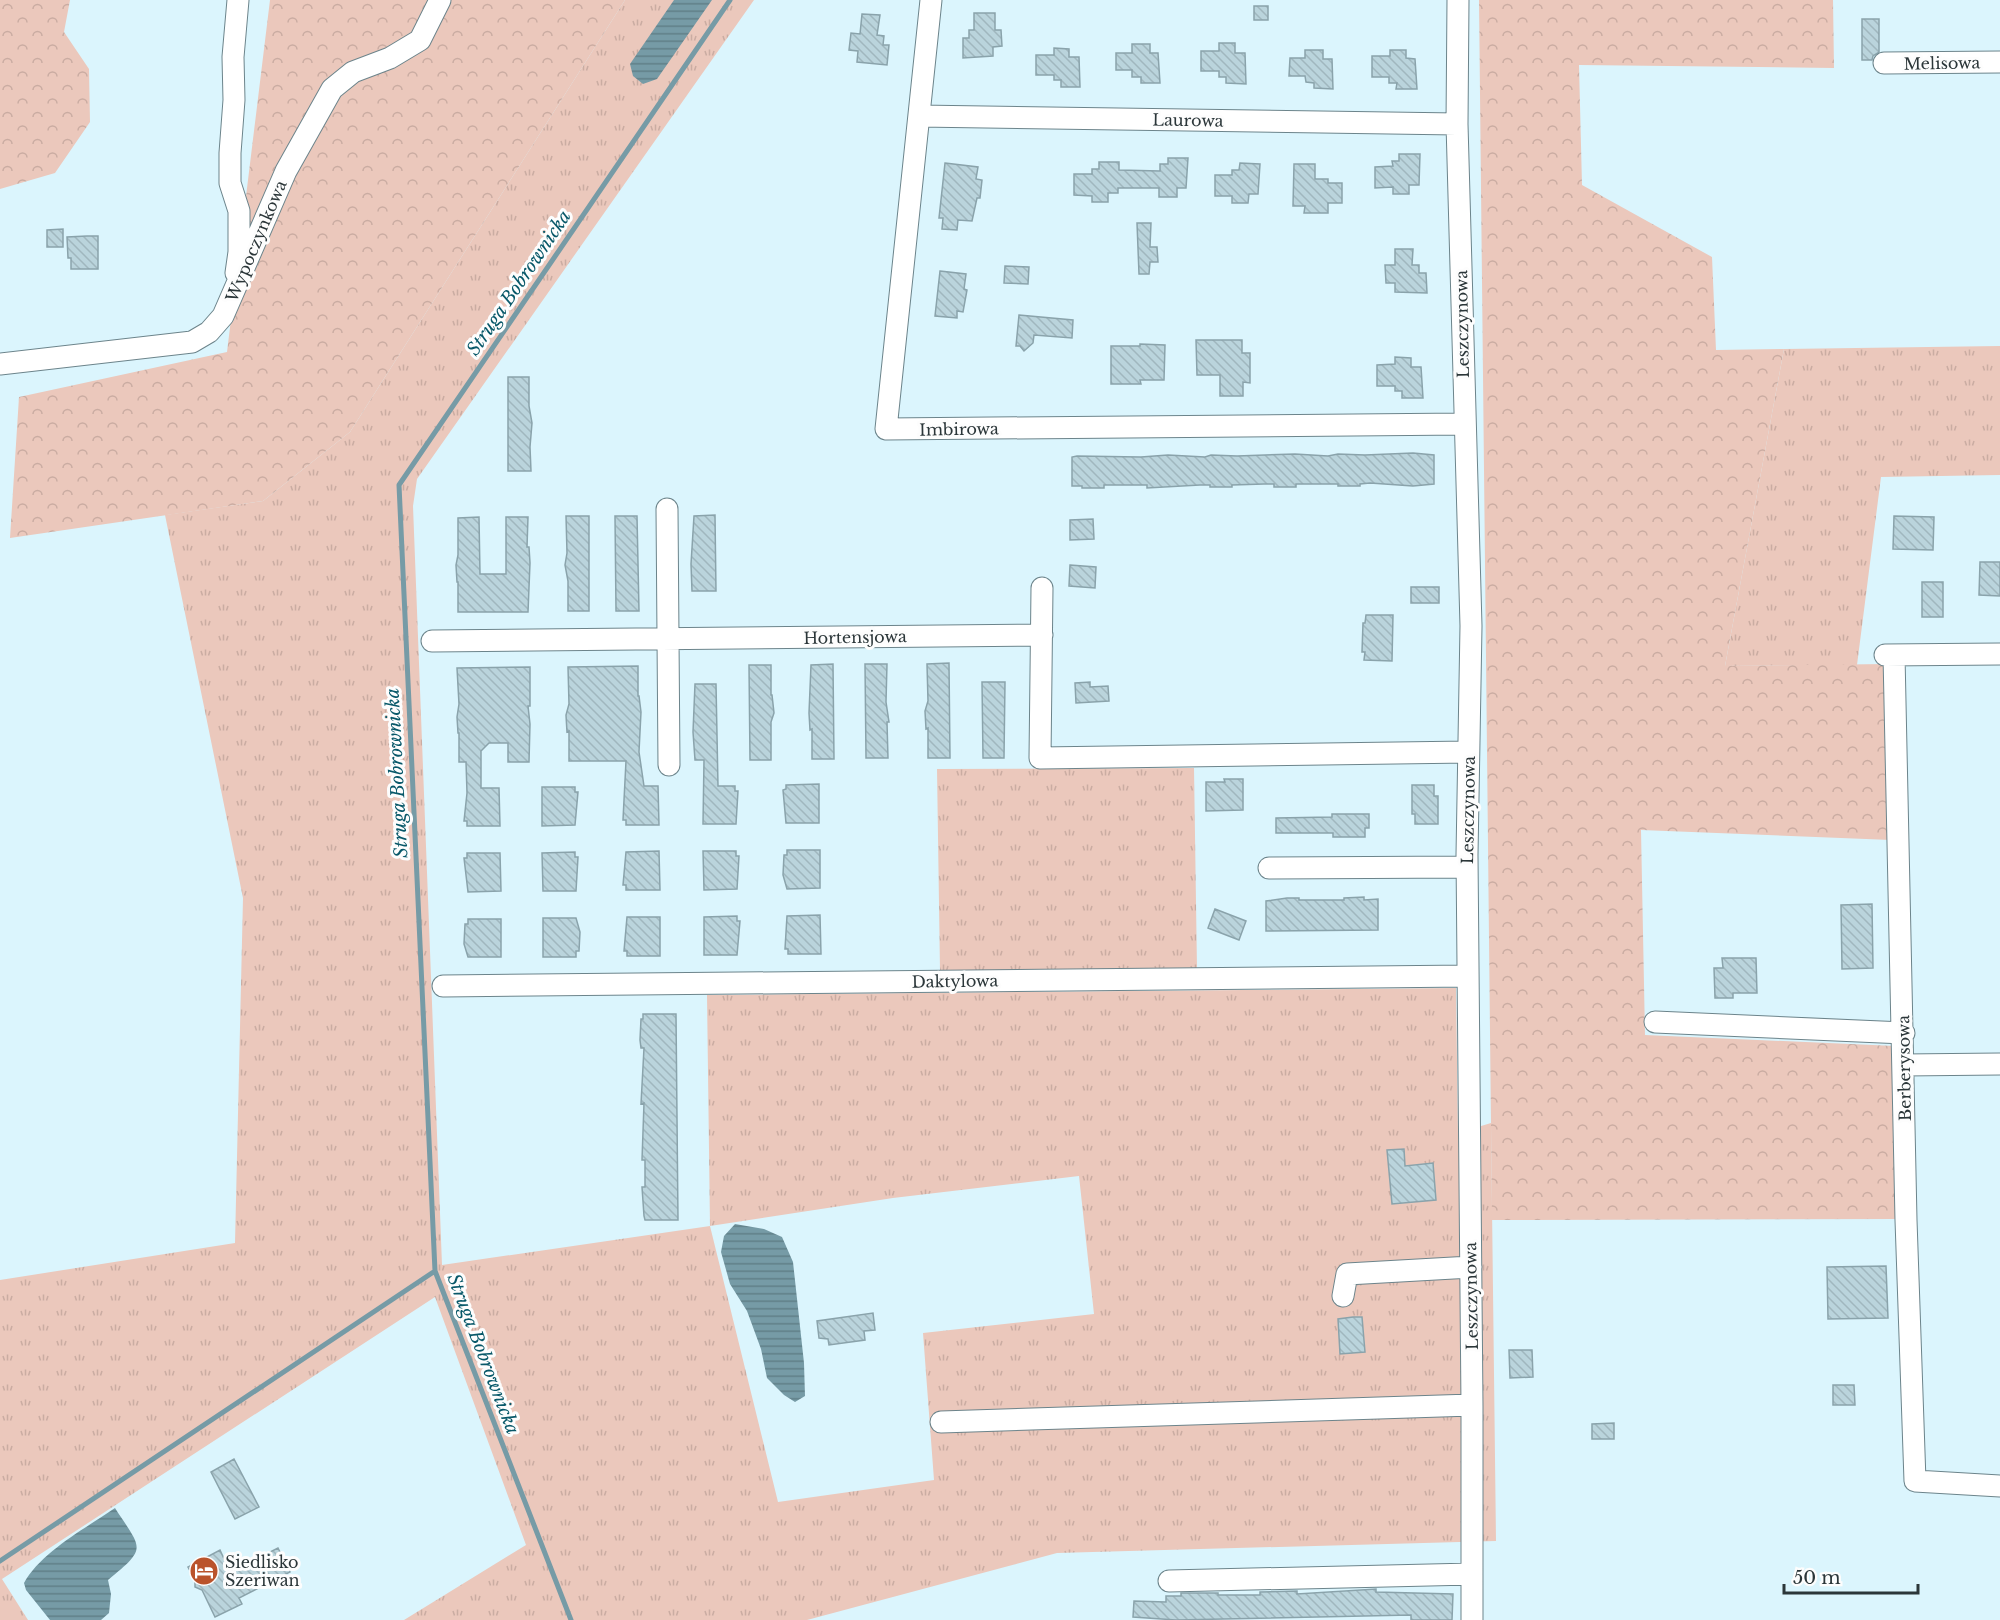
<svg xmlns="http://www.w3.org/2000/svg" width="2000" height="1620" font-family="'Libre Baskerville',serif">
  <defs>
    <pattern id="grass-tufts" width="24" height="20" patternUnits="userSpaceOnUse" patternTransform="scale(1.5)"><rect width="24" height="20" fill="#ebc8bc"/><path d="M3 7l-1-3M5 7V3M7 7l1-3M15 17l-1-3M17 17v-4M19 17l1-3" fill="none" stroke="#caaca2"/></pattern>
    <pattern id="forest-crowns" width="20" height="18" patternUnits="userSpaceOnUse" patternTransform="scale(1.5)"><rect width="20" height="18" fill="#ebc8bc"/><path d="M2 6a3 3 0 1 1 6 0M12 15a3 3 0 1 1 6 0" fill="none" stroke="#caaca2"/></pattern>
    <pattern id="water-rules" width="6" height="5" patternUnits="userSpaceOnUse" patternTransform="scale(1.5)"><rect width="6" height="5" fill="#769ba6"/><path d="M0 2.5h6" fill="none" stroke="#617f88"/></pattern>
    <pattern id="building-back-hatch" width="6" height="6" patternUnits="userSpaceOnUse" patternTransform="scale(1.5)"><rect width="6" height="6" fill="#bad4dc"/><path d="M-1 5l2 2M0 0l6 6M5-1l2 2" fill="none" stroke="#a0b7be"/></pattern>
  </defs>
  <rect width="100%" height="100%" fill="#dbf5fd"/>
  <!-- grass -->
  <path fill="url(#grass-tufts)" fill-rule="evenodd" d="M625,0h129l-337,479 -4,27 29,759 268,-39 -3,-231 749,-7 2,145 33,-10 5,418 -439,12 -250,67h-403l122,-75 -91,-248 -433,282 26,41h-28v-340l235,-37 8,-345 -78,-383 98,-14 87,-69zM1079,1176l15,138 -171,19 11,147 -156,22 -68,-276 183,-28z
    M2000,346v129l-119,2 -24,188 -132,1 59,-317z
    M1194,768l3,201 -257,2 -3,-202z"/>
  <!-- forest -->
  <path fill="url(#forest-crowns)" d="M0,0h70l-6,32 25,37 1,53 -35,51 -55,16z
    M270,0h355l-275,432 -87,69 -253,37 9,-141 208,-45z
    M1479,0h354l1,68 -255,-3 3,120 130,72 4,93 68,-1 -59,317 163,-2 3,176 -250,-10 4,205 250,11 4,173 -407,1z"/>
  <!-- water -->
  <path fill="url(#water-rules)" d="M674,0h38l-55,79 -14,5 -10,-8 -3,-12z
    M735,1224l29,5 18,8 11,25 11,101 1,33 -10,6 -11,-7 -17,-17 -6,-29 -14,-38 -17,-27 -9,-32 3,-16z
    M115,1508c27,42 33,39 -7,72l3,14 -2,19 -8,7h-51l-24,-30 -2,-7c17,-31 62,-55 91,-75z"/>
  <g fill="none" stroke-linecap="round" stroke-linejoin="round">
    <!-- stream -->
    <path stroke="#769ba6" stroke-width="5" d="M0,1561l435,-290
      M571,1620l-136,-349 -36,-786 331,-485"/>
  </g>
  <!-- building -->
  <path fill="url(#building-back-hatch)" stroke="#8aa3ab" stroke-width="1.5" d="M1254,6h14v14h-14z
    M974,13h21v17h6l1,16 -9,1v9l-30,2v-20h6v-8h5z
    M862,14l18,1 -3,20 7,1 -1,9h6l-2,20 -30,-3 1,-11 -9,-1 2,-17 9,1z
    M1862,19h17v33l-6,4 -1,4h-10z
    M1219,43h16v10h10l1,31 -20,-1v-6h-7v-6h-18v-20h18z
    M1132,44h18v9h8l2,30h-19v-6h-9v-7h-16v-17h16z
    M1054,48l15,1v8h10l1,30h-19v-7h-7v-5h-18v-20h18z
    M1305,50h18v9h9l1,30 -19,-1v-5l-8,-1 -1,-6h-16l1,-18h15z
    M1390,50h16v8l9,1 2,30h-21l1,-6h-8v-6h-17v-21h18z
    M1399,154h21l-1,31h-10v9h-16v-7l-18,1v-21l18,-1 -1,-5h7z
    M1168,158h20l-2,30h-9v9h-18v-9h-41v5h-10v9h-16v-6l-18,-1v-21h18v-5h7v-7h20v8l41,1v-7h8z
    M945,163l33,4 -2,12 6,1 -2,18h-3l-5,23 -14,-1 -1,10 -15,-1 1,-11h-4z
    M1240,163l20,1 -2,30h-9l-1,9h-16v-7h-17v-21h17v-5h7z
    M1294,164h21v15h13v4h14v20h-14v10h-24l1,-7h-12z
    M1137,223h14l-1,24h7l1,15h-8l-1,12h-10z
    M63,229v18h-16v-17z
    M87,236h11v33h-27v-11h-3l-1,-21z
    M1395,249h18l-1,16h7v8h7l1,20 -32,-1v-9h-9l-1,-18h10z
    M1005,266l24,1 -1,17 -24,-1z
    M940,271l26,3 -2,15 3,1 -4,22 -6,-1v7l-22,-2z
    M1019,315l54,5 -1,18 -38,-3 -1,8 -9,8 -4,-5h-4z
    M1196,340h46v13h8v30l-7,-1v14h-23v-21h-23z
    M1140,344l25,1 -1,35h-24l1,4h-30v-38h29z
    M1395,357l16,1v9h10l2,31h-21v-7h-7v-5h-18v-21l18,-1z
    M508,377h21v29l3,17 -2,24 1,24h-23z
    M1413,453l21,2v29l-21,2 -43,-3 -10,1v2h-22v-2h-42v3h-22v-3h-10l-32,1v2h-22v-2h-10l-53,3v-3h-43v3h-22v-2h-10v-29l5,-1 64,1 27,-2 37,2 6,-2 26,1 58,-2 33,2 10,-2 27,1z
    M715,515l1,76h-24l-1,-27 3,-48z
    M566,516h23v95h-21v-30l-3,-16 2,-12z
    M615,516h22l2,95h-23z
    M1894,516l40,1 -1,33 -40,-1z
    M479,517l1,57h26v-57h22l-1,30h2l1,16 -2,49h-70v-30h-1l-1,-17 2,-10v-37z
    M1093,519l1,20 -24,1v-20z
    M1980,562h20v34l-21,-1z
    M1070,565l26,2 -1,21 -26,-2z
    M1922,582h21v35h-21z
    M1411,587h28v16h-28z
    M1366,615h27l-1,46 -28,-1 1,-8h-3l1,-29h2z
    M949,663l1,95h-22v-30l-2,1 -1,-18 3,-10 -1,-37z
    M833,664l1,95h-22v-30l-2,1 -1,-17 2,-48z
    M865,664h22l-1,38 3,20h-2l1,36h-22z
    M749,665h22v30h1l2,18 -3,9v38h-21z
    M638,666v30h1l2,16 -2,40 5,34h14l1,39h-33v-5h-3l3,-59h-57v-30l-2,1 -1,-17 3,-11 -1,-37z
    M530,667v39h-2l2,18 -1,38h-21v-19h-19l-8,8v37h18l1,38h-33v-5h-3l3,-28 -1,-31h-7v-29h-1l-1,-16 2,-13 -2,-36z
    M982,682h23l-1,76h-21z
    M1090,682v5l18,-1 1,15 -33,2 -1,-20z
    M695,684h21l2,102h17v5h3l-2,33h-33l1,-64h-9l-2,-28z
    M1224,779h19v31l-37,1v-29h19z
    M819,784v39h-33l-3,-33 3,-1v-4z
    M1412,785h22v11h4v28h-23v-10h-3z
    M542,787h33v5h3l-3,33 -33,1z
    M1332,814h37v14h-4v9h-32v-4h-57v-15l56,-1z
    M787,850h33v38l-33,1 -4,-14 1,-20h3z
    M659,851l1,39h-34v-5h-3l3,-33z
    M703,851h33v5h3l-2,33 -33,1z
    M575,852v5h3l-2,34h-33l-1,-38z
    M467,853h33l1,38 -33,1 -4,-34h3z
    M1364,897v3l14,-1v31l-112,1v-30l21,-3h12v2h45v-2z
    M1872,904l1,64 -31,1 -1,-64z
    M1215,909l31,12 -7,19 -31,-12z
    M820,915l1,39h-33v-5h-3l2,-33z
    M737,916v5h3l-3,34h-33v-38z
    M627,917h33v39h-33v-5h-3z
    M543,918h33l4,14 -1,19h-3v6h-33z
    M468,919h33v38h-33l-4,-13 1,-20h3z
    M1722,958h34l1,35h-24v5h-18l-1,-30h9z
    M643,1014h33l2,206h-33l-1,-4 -2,-29h3v-27h-3l2,-57 -3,1 3,-56h-3l-1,-8 1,-21h2z
    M1404,1149l1,17 28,-3 3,37 -44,4 -5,-54z
    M1886,1266l2,52 -60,1 -1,-52z
    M873,1313l2,17 -11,1 1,9 -36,5 -1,-6 -9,-1 -2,-17z
    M1353,1317h9l3,35 -25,2 -2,-35z
    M1509,1350h23l1,27 -23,1z
    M1833,1385h21l1,20h-22z
    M1614,1423v16h-22v-15z
    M234,1459l25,48 -24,12 -24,-47z
    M278,1548l12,24 -51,26 3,6 -27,13 -13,-27 -7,-3v-7l-7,-13 32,-17 10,22z
    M1376,1589v3l77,2 -1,26h-41v-5l-235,5 -43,-3 1,-16 32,1v-6h15v-3h37v2h42v-3l37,-1v3z"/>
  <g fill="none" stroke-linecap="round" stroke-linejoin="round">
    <!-- minor casing -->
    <g stroke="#6c848b" stroke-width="23">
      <path id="minor" d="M931,0l-45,429 578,-5
        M1458,0l-1,124 14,502 -4,229 5,550v215
        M1884,63l116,-1
        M919,116l538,8
        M236,273l3,-21v-41l-9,-28v-30l4,-53 -1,-43 5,-57
        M0,364l192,-22 17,-10 14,-16 63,-145 46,-82 21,-17 37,-14 30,-18 20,-40
        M667,509l2,256
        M1042,588l-2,170 428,-6
        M432,641l610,-6
        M1885,655l115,-1
        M1894,655l12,565 9,261 85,5
        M1269,868l198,-1
        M443,986l1025,-10
        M1655,1022l249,11
        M1904,1065l96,-1
        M1343,1296l4,-22 124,-7
        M941,1422l531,-17
        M1169,1581l303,-7"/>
    </g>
    <!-- minor -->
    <use href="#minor" stroke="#fff" stroke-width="21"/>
  </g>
  <!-- icons -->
  <defs>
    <g id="hotel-disc" transform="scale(1.5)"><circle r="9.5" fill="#ba532b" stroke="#fdfdfd"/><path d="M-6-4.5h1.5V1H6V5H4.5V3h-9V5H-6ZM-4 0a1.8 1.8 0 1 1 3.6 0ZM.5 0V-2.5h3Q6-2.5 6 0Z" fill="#fff"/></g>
  </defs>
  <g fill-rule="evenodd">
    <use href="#hotel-disc" x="204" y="1571"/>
  </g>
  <g text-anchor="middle" stroke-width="6" stroke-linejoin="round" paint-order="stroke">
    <!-- street labels -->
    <g font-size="16" fill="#2b3639" stroke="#fdfdfd">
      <text transform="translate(1942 63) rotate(-1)" y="6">Melisowa</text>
      <text transform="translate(1188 120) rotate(1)" y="6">Laurowa</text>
      <text transform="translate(256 241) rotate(-67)" y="6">Wypoczynkowa</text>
      <text transform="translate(1462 324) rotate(-91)" y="6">Leszczynowa</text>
      <text transform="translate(959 429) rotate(-1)" y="6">Imbirowa</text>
      <text transform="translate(855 637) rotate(-1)" y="6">Hortensjowa</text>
      <text transform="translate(1468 810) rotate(-89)" y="6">Leszczynowa</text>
      <text transform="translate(955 981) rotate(-1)" y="6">Daktylowa</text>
      <text transform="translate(1904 1068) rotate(-91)" y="6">Berberysowa</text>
      <text transform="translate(1471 1296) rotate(-91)" y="6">Leszczynowa</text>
    </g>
    <!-- poi labels -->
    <g font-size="16" fill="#2b3639" stroke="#fdfdfd" text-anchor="start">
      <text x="225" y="1568">Siedlisko<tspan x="225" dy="18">Szeriwan</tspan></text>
    </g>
    <!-- water labels -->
    <g font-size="18" font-style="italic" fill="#085869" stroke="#fdfdfd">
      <text transform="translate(519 283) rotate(-56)" y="6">Struga Bobrownicka</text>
      <text transform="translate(397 773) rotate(-93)" y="6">Struga Bobrownicka</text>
      <text transform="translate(483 1354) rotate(69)" y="6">Struga Bobrownicka</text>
    </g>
  </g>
  <!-- scale -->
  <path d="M1784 1584v9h134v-9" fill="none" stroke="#2b3639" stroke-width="3"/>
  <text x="1793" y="1584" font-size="18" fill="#2b3639" stroke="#fdfdfd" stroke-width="4.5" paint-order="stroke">50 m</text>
</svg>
